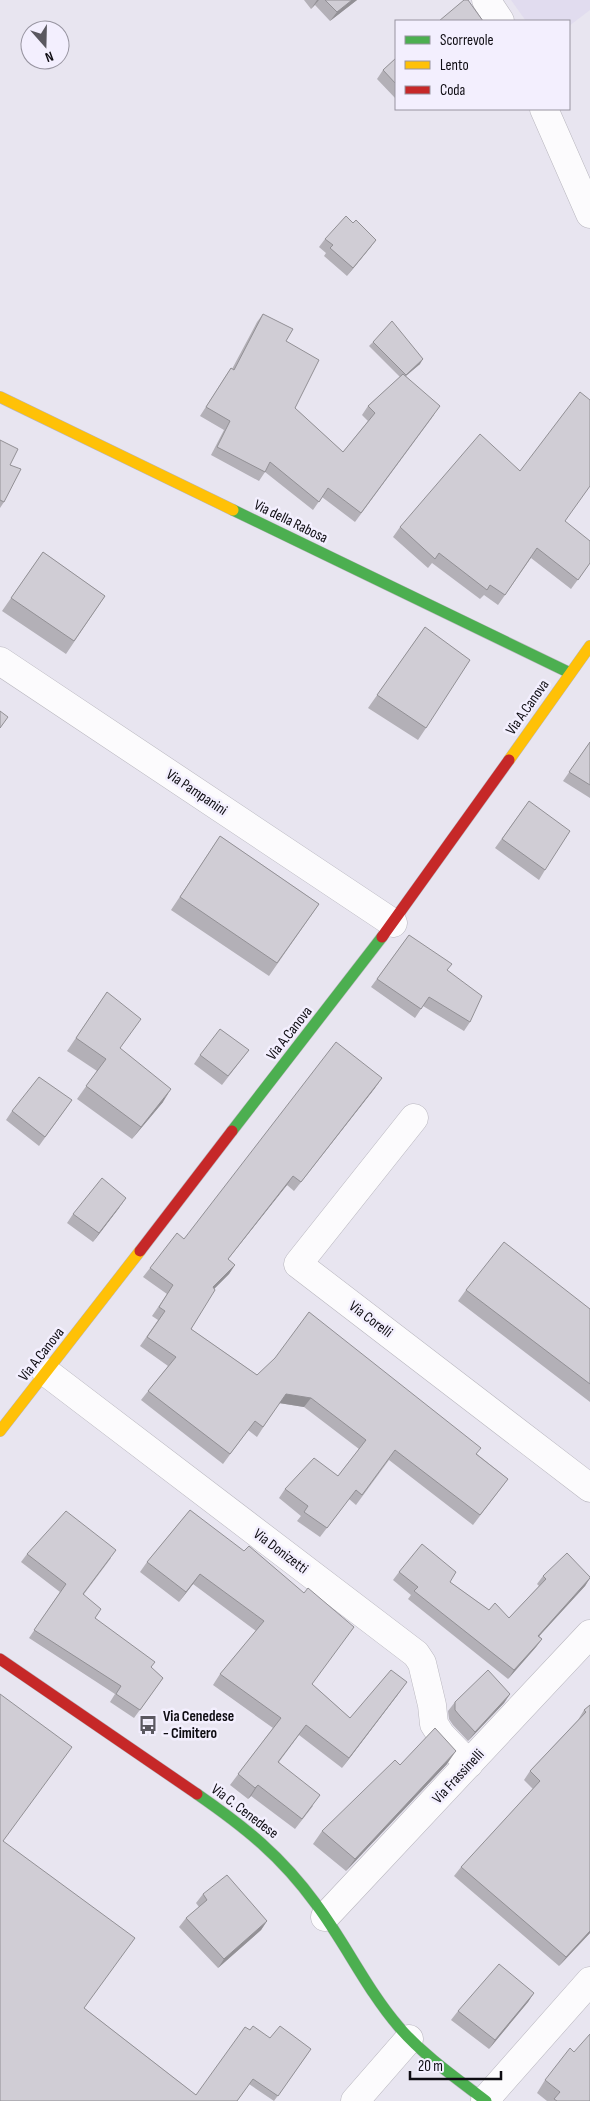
<svg xmlns="http://www.w3.org/2000/svg" width="590" height="2101" font-family="'Sofia Sans Condensed',sans-serif">
  <rect width="100%" height="100%" fill="#e8e5f0"/>
  <!-- built -->
  <path fill="#e1dcef" d="M511,0h79v10l-21,16v-5h-43z"/>
  <g fill="none" stroke-linecap="round" stroke-linejoin="round">
    <!-- street casing -->
    <g stroke="#b8b6be" stroke-width="29">
      <path id="street" d="M486,0l14,21
        M544,109l46,105
        M0,661l393,262
        M414,1118l-116,146 292,224
        M46,1372l370,282 6,9 10,42 2,19 7,11 28,29
        M325,1917l265,-283
        M485,2100l105,-119
        M355,2101l54,-62"/>
    </g>
    <!-- fast casing -->
    <g stroke="#b8b6be" stroke-width="12">
      <path id="fast" d="M233,510l337,163
        M232,1131l150,-194
        M197,1794c49,34 84,62 119,110 30,40 51,86 83,123 25,29 57,51 87,74"/>
    </g>
    <!-- slow casing -->
    <g stroke="#b8b6be" stroke-width="12">
      <path id="slow" d="M0,397l233,113
        M509,760l81,-114
        M0,1431l140,-180"/>
    </g>
    <!-- jam casing -->
    <g stroke="#b8b6be" stroke-width="12">
      <path id="jam" d="M382,937l127,-177
        M140,1251l92,-120
        M0,1659l197,135"/>
    </g>
    <!-- street -->
    <use href="#street" stroke="#fcfbfd" stroke-width="28"/>
    <!-- fast -->
    <use href="#fast" stroke="#4caf50" stroke-width="11"/>
    <!-- slow -->
    <use href="#slow" stroke="#ffc107" stroke-width="11"/>
    <!-- jam -->
    <use href="#jam" stroke="#c62828" stroke-width="11"/>
  </g>
  <!-- wall -->
  <path fill="#b3b0b7" d="M304,0h53l-27,21 -15,-16 -4,4z
    M396,58v41l-19,-20 6,-9z
    M353,223l23,17 -29,36 -23,-20 2,-3 -7,-6 6,-8z
    M263,314l23,27 9,67 48,44 25,-31 -6,-6 6,-9 32,-29 -31,-31 4,-4 47,22 -14,12 28,39 -79,107 -33,-25 -9,13 -48,-38 -6,9 -48,-26 13,-25 -24,-14 25,-39 6,-9 1,1 25,-47z
    M0,440l4,62 -4,6z
    M565,521l25,42 -19,26 -40,-31 -33,47 -14,-10 -4,4 -48,-36 -4,5 -35,-31 7,-10z
    M43,552l62,44 -39,58 -64,-43z
    M425,627l1,101 -8,12 -50,-32z
    M590,742v56l-27,-17z
    M529,801l16,69 -6,10 -44,-32z
    M220,836l99,68 -50,72 -98,-66z
    M409,935l38,35 23,52 -6,9 -41,-25 -8,12 -44,-31z
    M107,992l13,56 43,54 -31,37 -55,-40 20,-28 -30,-20z
    M249,1050l-27,35 -28,-21 6,-9z
    M375,1088l-81,103 -7,-6 -59,74 7,6 -6,9 -15,15 -23,40 66,46 220,79 31,25 -35,46 -84,-65 -33,45 -7,-6 -29,38 -23,-16 4,-5 -22,-18 6,-9 53,-13 21,-27 -55,-42 -25,-4 -22,34 -9,-7 -25,34 -82,-64 27,-34 -28,-20 18,-26 -6,-4 15,-22 -24,-17 7,-9 34,-29z
    M72,1100l-33,46 -33,-26 6,-9z
    M119,1208l-26,34 -26,-19 6,-9z
    M466,1290l124,19v93l-132,-101z
    M190,1510l122,174 38,34 49,-25 -57,75 -43,-33 -20,27 34,44 -18,23 -44,-33 -3,3 -18,-14 43,-57 -60,-43 7,-11 36,-43 -63,-47 -14,18 -39,-30 7,-10z
    M27,1554l84,4 -27,36 11,24 68,60 -29,40 -24,-16 5,-8 -86,-56 31,-46 -39,-30z
    M399,1572l51,10 39,28 20,8 30,-32 -2,-2 6,-8 47,2 -5,8 -46,50 3,3 -6,8 -28,32 -100,-80 3,-4 -18,-15z
    M510,1694l-6,9 -36,38 -15,-16 -4,-6 -1,-8 7,-9z
    M590,1705v228l-31,33 -105,-90 7,-9 72,-78 -9,-9 6,-9 48,-51 6,-10z
    M447,1764l-101,107 -33,-27 9,-13 78,-66z
    M3,1841l81,167 112,87 54,-65 20,8 41,11 -37,52 -25,-17 -12,17h-237z
    M203,1894l64,27 -6,9 -43,38 -39,-41 7,-9 13,-11 -3,-4z
    M534,1993l-6,9 -39,47 -38,-29 7,-9z
    M545,2080l45,21h-43l-10,-8z"/>
  <!-- shaded-wall -->
  <path fill="#929095" d="M317,0h2l-8,9z
    M352,0h5l-27,21 7,-9z
    M376,240l-6,8 -23,28 6,-8z
    M423,359l-3,5 -18,15 4,-4z
    M382,1078l-7,10 -81,103 7,-9z
    M171,1089l-8,13 -31,37 9,-12z
    M293,1176l-6,9 -66,83 7,-9z
    M126,1198l-7,10 -26,34 6,-9z
    M235,1265l-6,9 -23,23 7,-10z
    M286,1394l25,4 -7,9 -25,-4z
    M200,1574l-7,10 -14,18 7,-10z
    M590,1578l-5,8 -53,58 6,-8z
    M542,1639l-6,8 -28,32 6,-9z
    M407,1682l-8,11 -57,75 7,-10z
    M510,1694l-6,9 -36,38 7,-9z
    M456,1751l-9,13 -101,107 9,-12z
    M258,1785l-7,11 -3,3 7,-11z
    M267,1921l-6,9 -43,38 6,-9z
    M590,1931v2l-31,33 7,-9z
    M534,1993l-6,9 -39,47 6,-9z"/>
  <!-- building -->
  <path fill="#d0cdd5" stroke="#929095" d="M325,0h27l-15,12z
    M464,0h4l15,21h-44z
    M396,58v26l-13,-14z
    M346,216l7,7 3,-3 20,20 -23,28 -23,-20 3,-3 -8,-6z
    M263,314l30,15 -7,12 33,19 -24,48 48,44 32,-39 -7,-7 35,-32 37,32 -79,107 -33,-25 -9,14 -49,-40 -5,10 -48,-25 13,-26 -24,-14 25,-39 3,2z
    M392,321l31,38 -17,16 -33,-33z
    M580,392l10,8v86l-25,35 25,20v22l-12,17 -41,-32 -32,47 -15,-10 -3,5 -48,-37 -4,6 -35,-32 80,-93 40,37z
    M0,440l18,9 -8,16 11,4 -17,33 -4,-2z
    M43,552l62,44 -31,45 -63,-43z
    M425,627l45,33 -44,68 -49,-33z
    M0,711l8,6 -8,11z
    M590,742v43l-21,-13z
    M529,801l41,30 -25,39 -43,-31z
    M220,836l99,68 -42,59 -97,-66z
    M409,935l43,29 -5,6 35,26 -12,26 -41,-25 -8,12 -44,-30z
    M107,992l34,27 -21,29 51,41 -30,38 -55,-41 20,-27 -30,-21z
    M220,1029l29,21 -21,26 -28,-21z
    M336,1042l46,36 -81,104 -8,-6 -65,83 7,6 -22,22 2,3 -24,39 66,46 18,-17 34,-46 172,136 -5,6 32,25 -28,36 -85,-65 -33,45 -6,-5 -29,38 -23,-16 4,-6 -23,-17 29,-31 24,18 28,-36 -55,-42 -25,-4 -23,33 -8,-6 -25,33 -82,-63 28,-34 -29,-20 18,-26 -6,-4 14,-22 -23,-17 27,-35 7,6z
    M39,1077l33,23 -27,37 -33,-26z
    M102,1178l24,20 -27,35 -26,-19z
    M504,1242l86,67v75l-124,-94z
    M190,1510l54,41 5,-5 55,47 4,-5 46,39 -42,57 38,34 41,-48 16,12 -58,76 -43,-33 -28,37 42,33 -18,24 -44,-34 -3,3 -17,-14 43,-56 -61,-44 44,-53 -64,-47 -14,18 -39,-30z
    M66,1511l50,39 -33,44 18,15 -6,9 60,44 -4,5 12,11 -23,32 -24,-16 5,-8 -87,-56 32,-46 -39,-30z
    M422,1544l34,28 -6,10 39,28 6,-7 14,15 37,-39 -3,-3 24,-23 23,24v1l-52,58 4,3 -28,31 -100,-79 4,-4 -19,-15z
    M488,1670l22,24 -35,38 -15,-16 -5,-6v-8z
    M0,1694l72,53 -69,94 132,97 -51,70 112,87 49,-68 5,3 3,-4 17,12 10,-12 31,23 -33,47 -25,-17 -16,22h-237z
    M590,1705v226l-24,26 -105,-90 79,-86 -10,-10 56,-59 -2,-2z
    M435,1728l21,23 -101,108 -33,-28 73,-71 5,5z
    M227,1875l40,46 -43,38 -38,-41 21,-18 -4,-6z
    M499,1964l35,29 -39,47 -37,-29z
    M590,2034v67h-33l-3,-2 6,-7 -15,-12 25,-32 4,4z"/>
  <!-- icons -->
  <defs>
    <g id="bus-bare" transform="scale(1.5)"><path d="M-5-6H5V4H4V6H2V4H-2V6H-4V4H-5ZM-3.5-4V0h7V-4ZM-3.5 1.2v1.5H-2V1.2ZM2 1.2v1.5H3.5V1.2Z" fill="#5a5860" stroke="#f3effe" stroke-width="2.5" paint-order="stroke"/></g>
  </defs>
  <g fill-rule="evenodd">
    <use href="#bus-bare" x="148" y="1725"/>
  </g>
  <g text-anchor="middle" stroke-width="5" stroke-linejoin="round" paint-order="stroke">
    <!-- street labels -->
    <g font-size="15" fill="#0e0c12" stroke="#f3effe">
      <text transform="translate(291 521) rotate(26)" y="5">Via della Rabosa</text>
      <text transform="translate(527 707) rotate(-55)" y="5">Via A.Canova</text>
      <text transform="translate(197 792) rotate(34)" y="5">Via Pampanini</text>
      <text transform="translate(289 1033) rotate(-52)" y="5">Via A.Canova</text>
      <text transform="translate(371 1319) rotate(37)" y="5">Via Corelli</text>
      <text transform="translate(41 1354) rotate(-52)" y="5">Via A.Canova</text>
      <text transform="translate(281 1551) rotate(37)" y="5">Via Donizetti</text>
      <text transform="translate(458 1776) rotate(-47)" y="5">Via Frassinelli</text>
      <text transform="translate(245 1811) rotate(37)" y="5">Via C. Cenedese</text>
    </g>
    <!-- poi labels -->
    <g font-size="15" font-weight="bold" fill="#0e0c12" stroke="#f3effe" text-anchor="start">
      <text x="163" y="1721">Via Cenedese<tspan x="163" dy="17">- Cimitero</tspan></text>
    </g>
  </g>
  <!-- legend -->
  <rect x="395" y="20" width="175" height="90" fill="#f3effe" stroke="#9794a0"/>
  <rect x="405" y="36" width="25" height="8" fill="#4caf50" stroke="#9794a0"/>
  <text x="440" y="45" font-size="15" fill="#0e0c12">Scorrevole</text>
  <rect x="405" y="61" width="25" height="8" fill="#ffc107" stroke="#9794a0"/>
  <text x="440" y="70" font-size="15" fill="#0e0c12">Lento</text>
  <rect x="405" y="86" width="25" height="8" fill="#c62828" stroke="#9794a0"/>
  <text x="440" y="95" font-size="15" fill="#0e0c12">Coda</text>
  <!-- north arrow -->
  <g transform="translate(45 45) rotate(160)"><circle r="24" fill="#f3effe" stroke="#9794a0"/>
  <path d="M0-4L9 19L0 12L-9 19Z" fill="#5a5860"/>
  <text y="-8" font-size="14" font-weight="bold" text-anchor="middle" fill="#0e0c12">N</text>
  </g>
  <!-- scale -->
  <path d="M410 2071v8h91v-8" fill="none" stroke="#0e0c12" stroke-width="2.5"/>
  <text x="418" y="2071" font-size="15" fill="#0e0c12" stroke="#f3effe" stroke-width="4" paint-order="stroke">20 m</text>
</svg>
